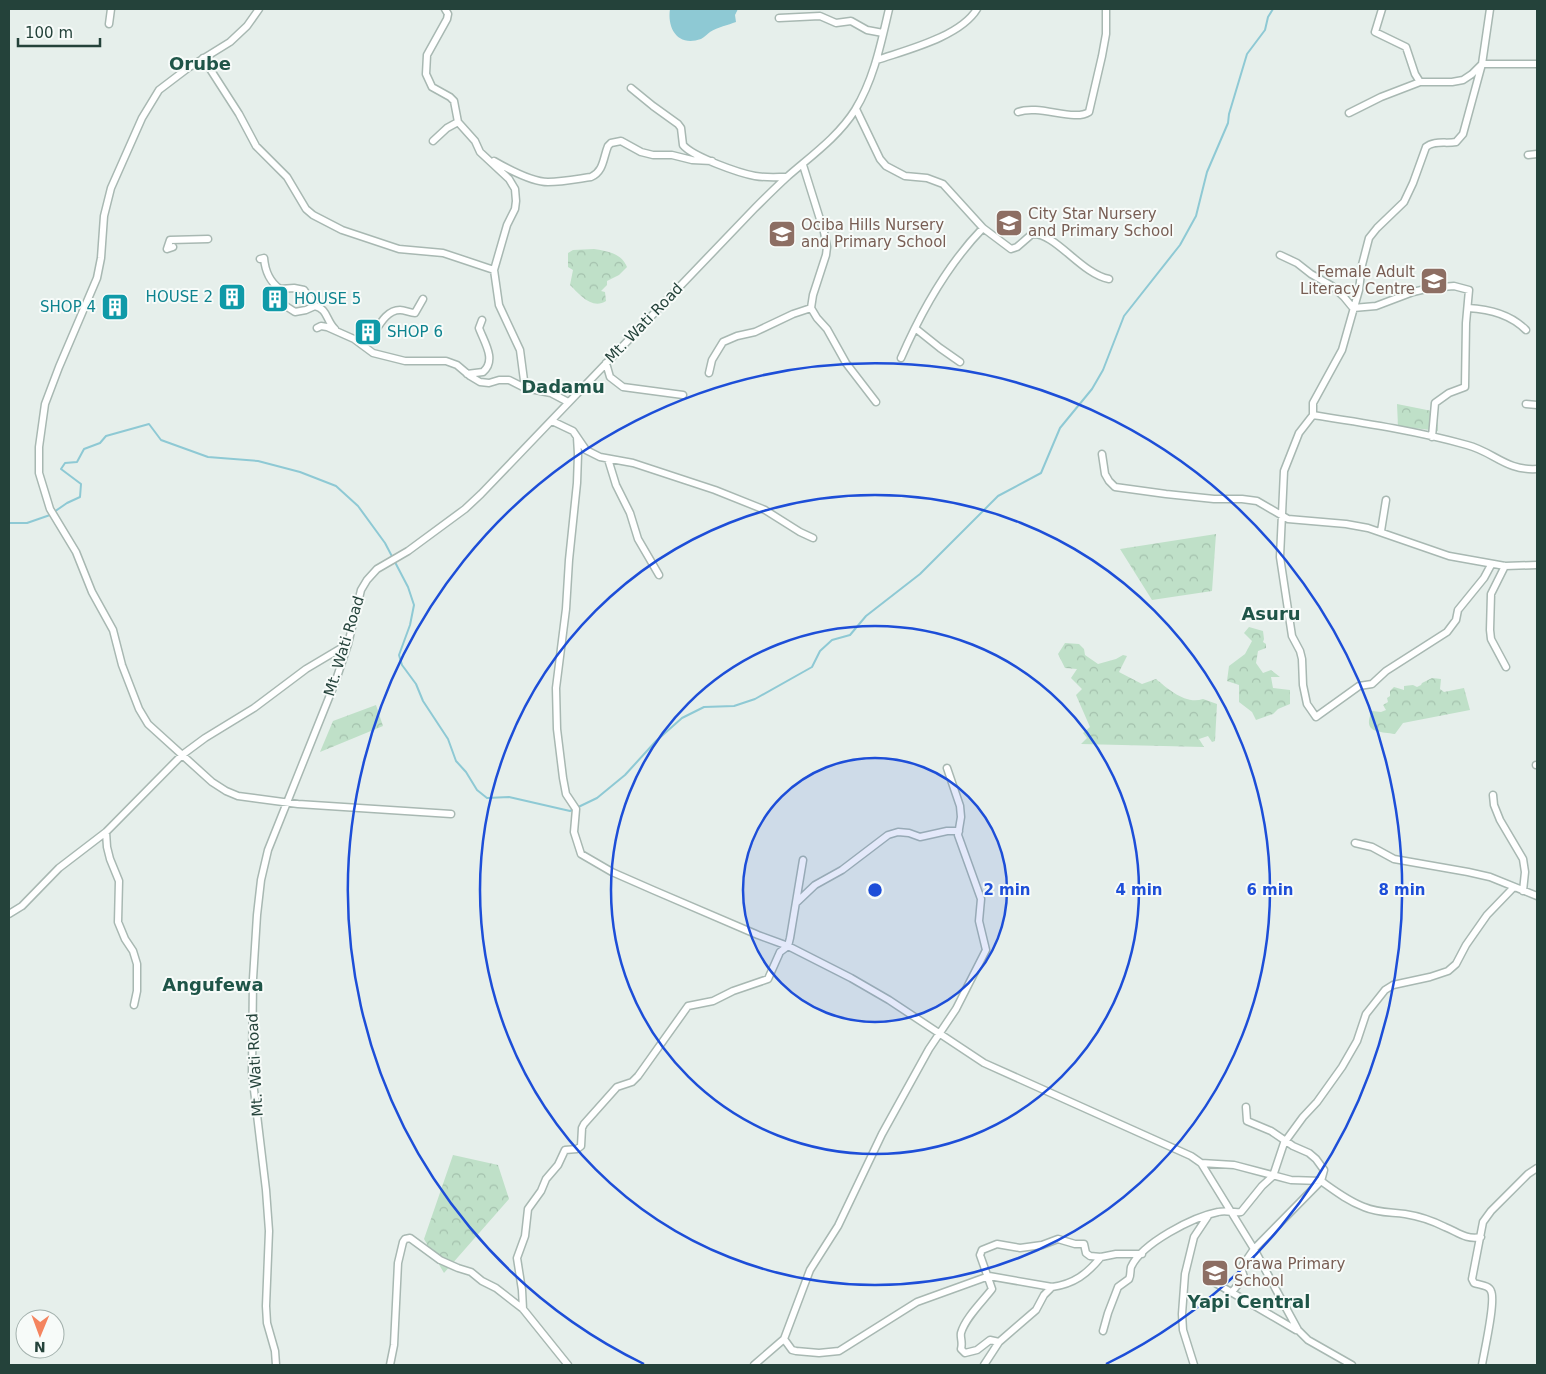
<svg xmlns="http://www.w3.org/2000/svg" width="1546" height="1374" font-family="'DejaVu Sans',sans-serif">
  <defs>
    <pattern id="forest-crowns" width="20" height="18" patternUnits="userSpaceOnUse" patternTransform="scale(1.25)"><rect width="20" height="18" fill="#bfe0c8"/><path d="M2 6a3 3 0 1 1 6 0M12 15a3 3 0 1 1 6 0" fill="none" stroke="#a4c1ad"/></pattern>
  </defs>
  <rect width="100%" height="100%" fill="#e6efeb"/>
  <!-- forest -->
  <path fill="url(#forest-crowns)" d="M594,249c14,2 28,5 33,18l-8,8 -12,6v4l-6,6 4,1 1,9c-14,9 -27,-7 -36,-16l3,-15 -5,-3v-14l5,-3z
    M1397,404l40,8 1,19 -40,-5z
    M1216,534l-4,57 -60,9 -32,-51z
    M1249,627l14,4 1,8 -1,3 3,2v4l-8,3 -2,12 7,10 8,-3 9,7h-9l2,11 17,2v14l-12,5 -5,5 -17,6 -4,-8 -13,-10v-17l-12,-4 2,-15 16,-12 7,-13 -8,-8z
    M1065,643l14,1 5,5 1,6 13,9 18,-5 7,-4 4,1 -8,16 23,12 14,-5c12,10 30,26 47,20l14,5 -2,37 -3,1 -4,-6 -9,3 5,8 -123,-3 6,-6 -4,-5 7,-6 -14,-32 6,-6 -11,-11 6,-9 -12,-1 -7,-14z
    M1432,678l9,1 -1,10 4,3 20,-4 6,22 -67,13 -8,11c-17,-3 -33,-1 -23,-23l9,1 5,-2 -3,-5 5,-3 -1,-4 3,-2v-5l4,-4 10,3v-4l9,-1 4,2 4,-2 1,-2z
    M376,705l7,21 -63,26 13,-31z
    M453,1155l45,10 11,34 -65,74 -20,-34z"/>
  <!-- water -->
  <path fill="#8ec9d4" d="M670,9h68l-3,6 1,7c-8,3 -18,5 -26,10 -3,2 -5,5 -9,7 -23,8 -34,-10 -31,-30z"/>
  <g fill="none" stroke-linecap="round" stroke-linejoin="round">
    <!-- stream -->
    <path stroke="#8ec9d4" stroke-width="2" d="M54,512l13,-9 13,-6 1,-13 -20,-15 4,-6 12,-1 7,-13 16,-6 6,-7 43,-12 12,16 47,17 50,4 42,11 36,14 22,20 27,37 23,44 6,18 -4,20 -11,30 3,10 14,19 7,17 25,38 8,22 10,11 11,18 10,8 22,-1 61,14 27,-13 28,-23 31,-34 26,-23 22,-11 30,-1 21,-7 57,-32 8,-16 12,-11 18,-5 16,-19 54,-42 78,-78 43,-23 19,-45 32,-39 11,-19 21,-54 56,-71 16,-29 11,-44 21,-49 1,-9 18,-60 18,-24 3,-13 5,-8
      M9,523h18l23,-8"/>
    <!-- minor casing -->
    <g stroke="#a8b8b2" stroke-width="9">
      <path id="minor" d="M259,9l-12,17 -17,16 -42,26 -29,22 -17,28 -31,70 -7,28 -3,42 -4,20 -38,89 -14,37 -6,43v26l11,36 26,43 16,40 21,38 9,35 17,44 9,15 11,10 53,48 14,9 12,5 60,8 153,10
        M445,9l3,5 -1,5 -20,36 -1,19 6,13 18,10 4,4 4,21 17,19 5,11 29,27 6,10 1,12 -1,8 -8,16 -13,45 5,35 21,45 5,38 26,5 17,9
        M1382,9l-7,23 31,15 9,27 5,8h32l11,-2 9,-6 10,-10 8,-55
        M779,18l41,-2 16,7 15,-2 16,9 16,3
        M109,24l2,-15
        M203,58l36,56 17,32 31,31 19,32 7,6 29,15 57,19 44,4 51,17
        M877,60c29,-10 83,-23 100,-51
        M631,88l22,18 25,18 3,4 2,17c10,12 56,28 72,31 11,2 22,1 32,1
        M856,109l24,50 6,7 19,10 22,2 16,6 40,44 28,21 6,-2 15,-13c23,-2 49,40 77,45
        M1018,112c21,-8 56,10 71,0l13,-56 4,-22v-25
        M1349,113l32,-16 39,-15
        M433,141l14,-13 11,-6
        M1528,155l9,-1
        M494,161c14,8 38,21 54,21 14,0 29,-3 43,-5 13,-6 12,-19 17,-31l3,-3 10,-2 20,11 12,3h19l20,5 20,1
        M803,165l21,67 3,15 -1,8 -13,40 -2,13 6,10 10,11 19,34 30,39
        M173,247l-6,2 3,-9 38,-1
        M1280,255l17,8 14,11 21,12 12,11 9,11 23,-2 37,-14 17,-4 24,-2 15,4 -3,33 -1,64 -16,6 -14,10 -3,34
        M260,259l4,-1c1,12 6,24 16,31l14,-1 10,2 11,16
        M281,303l14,9 11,-2 9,-4c13,3 11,15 20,23
        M1468,308c22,1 42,6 58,22
        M317,328l4,-2 6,1 27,12 19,14 32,8h41l11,4 13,11 10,6 9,1 10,-3h10l16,8
        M915,328l25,20 20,14
        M360,336h12c7,-10 14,-26 28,-26 5,0 10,3 15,3l8,-14
        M901,358c20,-46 47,-94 82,-130
        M606,363l4,14 13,10 60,8
        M709,373l3,-13 11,-18 14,-6 18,-4 38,-18 18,-6
        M467,374l16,-2c14,-12 1,-30 -4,-44l3,-8
        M1526,404l11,1
        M1313,415c51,8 104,16 154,30 27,7 39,26 70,24
        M552,421l21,10 13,19 14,7 33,6 82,27 50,20 35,22 13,6
        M577,437l1,17 -1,29 -8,77 -3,49 -10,79 1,41 6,49 3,16 10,15 -2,23 7,22 31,18 41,18 105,45 30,11 63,32 38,22 95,63 207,93 10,7 53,86 44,81 10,10 44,25
        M1102,454l3,20 4,7 6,6 51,7 48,5h28l15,2 31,18 58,5 22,4 81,28 56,10 32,-1
        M608,459l8,26 14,28 8,26 21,36
        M1381,531l5,-31
        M1491,565l-7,13 -26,32 -2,10 -9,12 -61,39 -14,13 -13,2 -39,28 -4,3 -9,-13 -4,-19 -1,-26 -2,-8 -8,-15 -12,-79 4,-86 15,-38 14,-18v-12l29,-53 17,-60 3,-25 7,-27 8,-10 27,-26 9,-19 13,-36c8,-7 20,-3 30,-5l7,-8 19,-70h55
        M1505,566l-14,28 -1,36 1,9 15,28
        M1536,765h1
        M1493,795l1,10 6,15 23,39 2,13 -2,19
        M106,832l1,15 3,12 9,22 -1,41 7,17 8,12 4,13v27l-3,14
        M1355,843l17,4 22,12 74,13 22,5 47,19
        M796,903l19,-18 27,-15 46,-35 10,-3 11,1 11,4 27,-6h12
        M9,914l13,-8 37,-38 47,-36 76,-77 23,-17 49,-30 52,-39 42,-25
        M1201,1163l33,2 57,15 30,1 3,-11 -8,-11 -7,-6 -16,-7 -22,-15 -24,-10 -1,-14
        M1212,1281l84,49
        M1232,1292l12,-15 -3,-9 13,-19 67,-68c14,10 27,20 43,26 14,6 26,5 41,7 13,2 28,7 40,13 13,5 20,13 36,10
        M523,1309l-1,-19 -5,-32 8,-22 3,-27 13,-18 5,-12 12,-14 7,-15 12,-1 4,-3 1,-18 2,-4 33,-37 15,-5 6,-6 50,-70 25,-5 20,-10 35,-12 12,-27 8,-6 2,-8 13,-78
        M1103,1331l5,-18 10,-26 11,-8c2,-4 1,-8 2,-12 11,-24 62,-50 87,-55 8,-2 15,1 23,0l21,-26 11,-10 11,-33 19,-26 14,-15 25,-35 15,-26 9,-27 19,-24 8,-5 37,-8 18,-6 8,-7 10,-19 21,-30 26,-27
        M784,1339l8,11 4,1 23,2 20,-2 78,-49 72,-26 63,11c22,-3 35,-13 49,-30
        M999,1342l-9,-2 -13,10 -12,3 -4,-4c2,-7 -1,-11 0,-16 4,-15 22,-32 31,-44l-12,-34 2,-5 15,-6 23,4 22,-3 16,-6 17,5h9l2,9 4,3 11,1 15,-3h26
        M276,1365l-1,-14 -8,-28 -1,-17 3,-75 -3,-41 -14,-117 1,-94 4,-64 4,-35 7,-30 68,-170 12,-36 13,-54 6,-10 10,-11 31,-18 57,-42 16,-15 273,-285c11,-11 22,-22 33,-32 24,-21 51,-40 68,-67 19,-31 26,-67 34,-101
        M390,1365l4,-20 4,-82 5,-21 2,-3 5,-1 30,22 18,8 13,4 11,9 14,7 27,21 45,56
        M754,1365l30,-26 26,-69 28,-44 44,-92 47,-85 27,-40 30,-59 -7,-29 2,-22 -23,-64 3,-18 -1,-11 -13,-38
        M984,1365l15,-23 37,-32 8,-15 8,-8
        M1194,1365l-11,-35 -1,-16 3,-40 9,-37 14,-21
        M1482,1365c2,-13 14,-64 9,-74 -2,-6 -12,-6 -17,-8l-2,-4 11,-57 8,-11 37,-37 9,-6"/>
    </g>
    <!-- minor -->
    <use href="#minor" stroke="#fff" stroke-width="6"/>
  </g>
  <!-- distance rings -->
  <circle cx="875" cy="890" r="132" fill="#1d4ed8" fill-opacity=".12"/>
  <g fill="none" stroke="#1d4ed8" stroke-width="2.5">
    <circle cx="875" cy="890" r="132"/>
    <circle cx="875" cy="890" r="264"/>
    <circle cx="875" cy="890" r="395"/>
    <path d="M644 1364A527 527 0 1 1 1106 1364"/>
  </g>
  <!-- icons -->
  <defs>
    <g id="school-square" transform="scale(1.4375)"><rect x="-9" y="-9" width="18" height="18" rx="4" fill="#8d6e63" stroke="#f7fbf9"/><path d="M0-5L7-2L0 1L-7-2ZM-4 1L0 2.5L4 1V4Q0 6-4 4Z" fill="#fff"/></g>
    <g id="building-square" transform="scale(1.4375)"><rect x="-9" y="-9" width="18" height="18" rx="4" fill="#0f9aa8" stroke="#f7fbf9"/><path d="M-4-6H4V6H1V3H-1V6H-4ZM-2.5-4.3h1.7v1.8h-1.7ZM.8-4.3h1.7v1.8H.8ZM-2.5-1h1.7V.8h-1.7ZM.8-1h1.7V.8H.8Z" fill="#fff"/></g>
  </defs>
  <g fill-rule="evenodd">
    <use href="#school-square" x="1009" y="223"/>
    <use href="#school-square" x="782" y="234"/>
    <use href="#school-square" x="1434" y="281"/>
    <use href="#building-square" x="232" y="297"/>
    <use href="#building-square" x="275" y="299"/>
    <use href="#building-square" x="115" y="307"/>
    <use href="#building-square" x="368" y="332"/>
    <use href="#school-square" x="1215" y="1273"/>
  </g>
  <g text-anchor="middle" stroke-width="4" stroke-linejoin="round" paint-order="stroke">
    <!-- education labels -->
    <g font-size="15" fill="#785e54" stroke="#f7fbf9" text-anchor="start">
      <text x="1028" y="219">City Star Nursery<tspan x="1028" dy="17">and Primary School</tspan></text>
      <text x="801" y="230">Ociba Hills Nursery<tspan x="801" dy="17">and Primary School</tspan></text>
      <text x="1415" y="277" text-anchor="end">Female Adult<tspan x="1415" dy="17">Literacy Centre</tspan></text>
      <text x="1234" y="1269">Orawa Primary<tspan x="1234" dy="17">School</tspan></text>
    </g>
    <!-- culture labels -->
    <g font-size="15" fill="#0d838f" stroke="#f7fbf9" text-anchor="end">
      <text x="213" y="302">HOUSE 2</text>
      <text x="294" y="304" text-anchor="start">HOUSE 5</text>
      <text x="96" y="312">SHOP 4</text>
      <text x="387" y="337" text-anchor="start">SHOP 6</text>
    </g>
    <!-- street labels -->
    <g font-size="15" fill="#24423a" stroke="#f7fbf9">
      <text transform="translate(644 323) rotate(-46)" y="5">Mt. Wati Road</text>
      <text transform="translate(344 646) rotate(-73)" y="5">Mt. Wati Road</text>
      <text transform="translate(255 1065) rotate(-93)" y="5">Mt. Wati Road</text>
    </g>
    <!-- quarter labels -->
    <g font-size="18" font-weight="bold" fill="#1f5548" stroke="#f7fbf9">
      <text x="200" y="70">Orube</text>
      <text x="563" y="393">Dadamu</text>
      <text x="1271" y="620">Asuru</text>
      <text x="213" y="991">Angufewa</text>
      <text x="1249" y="1308">Yapi Central</text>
    </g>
  </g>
  <circle cx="875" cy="890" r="8" fill="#1d4ed8" stroke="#f7fbf9" stroke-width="2.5"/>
  <g font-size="15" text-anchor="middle" font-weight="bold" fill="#1d4ed8" stroke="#f7fbf9" stroke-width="4" stroke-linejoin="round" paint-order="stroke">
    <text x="1007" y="895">2 min</text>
    <text x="1139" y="895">4 min</text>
    <text x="1270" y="895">6 min</text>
    <text x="1402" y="895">8 min</text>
  </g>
  <!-- border -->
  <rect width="1546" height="1374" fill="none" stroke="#24423a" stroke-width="20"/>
  <!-- north arrow -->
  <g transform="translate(40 1334) rotate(181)"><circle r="24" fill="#f7fbf9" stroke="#a3b1ad"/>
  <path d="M0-4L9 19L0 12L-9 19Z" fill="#f4845f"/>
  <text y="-8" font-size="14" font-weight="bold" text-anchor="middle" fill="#24423a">N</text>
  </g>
  <!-- scale -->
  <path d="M18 38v8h82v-8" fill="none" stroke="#24423a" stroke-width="2.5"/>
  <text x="25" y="38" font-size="15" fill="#24423a" stroke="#f7fbf9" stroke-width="4" paint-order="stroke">100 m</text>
</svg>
